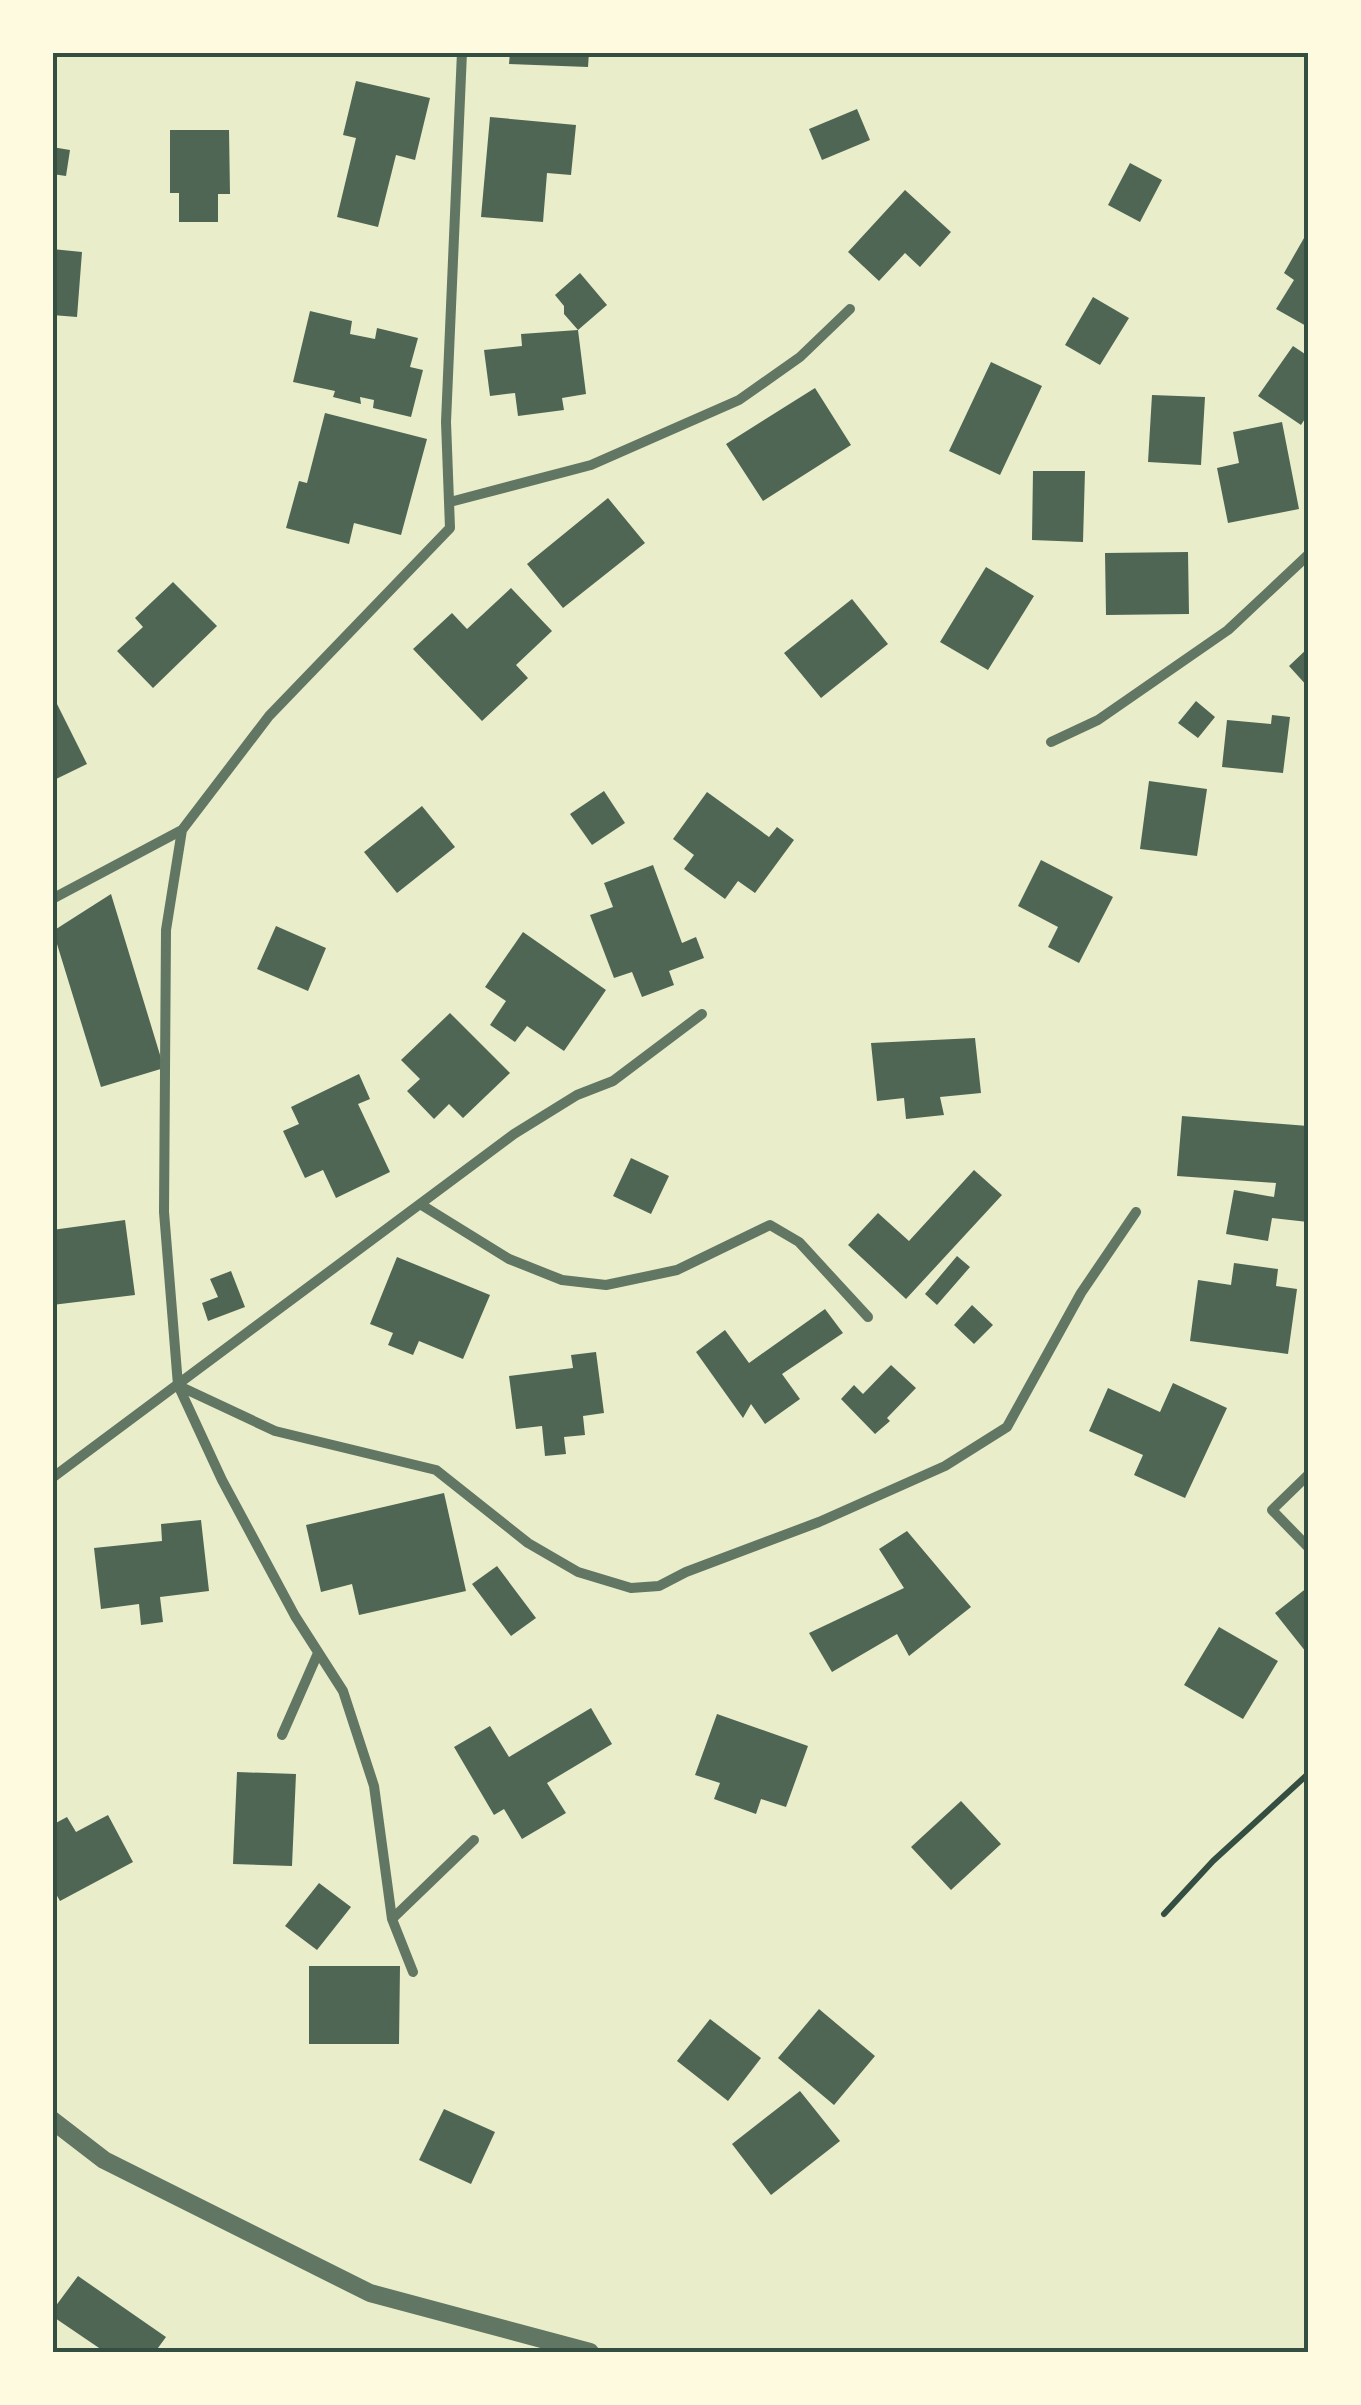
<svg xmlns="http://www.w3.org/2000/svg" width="1361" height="2405" font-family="Jost,sans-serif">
  <rect width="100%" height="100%" fill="#e9edc9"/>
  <!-- building -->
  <path fill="#4f6655" d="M510,52h79l-1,15 -79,-3z
    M356,81l74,17 -15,62 -19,-5 -18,72 -41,-10 19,-79 -13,-3z
    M857,109l13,31 -48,20 -13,-31z
    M490,117l86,8 -5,50 -24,-2 -4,49 -62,-5z
    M170,130h59l1,64h-12v28h-39v-29h-9z
    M52,147l18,3 -4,26 -14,-2z
    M1130,163l32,17 -22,42 -32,-17z
    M905,190l46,42 -31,35 -15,-14 -26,28 -31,-29z
    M1304,238l4,3v86l-32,-18 18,-29 -10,-7z
    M52,249l30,3 -5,65 -25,-2z
    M580,273l27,32 -29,25 -14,-16v-8l-9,-11z
    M1093,297l36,21 -29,47 -35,-20z
    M310,311l42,10 -2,13 25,5 2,-11 41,10 -8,29 13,3 -12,47 -38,-9 1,-8 -14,-3 1,7 -28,-7 2,-6 -42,-9z
    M578,330l8,64 -24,4 2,12 -46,6 -3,-23 -25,3 -6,-46 38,-4 -1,-12z
    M1293,346l15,10v58l-7,11 -43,-29z
    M991,362l51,24 -42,89 -51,-24z
    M815,388l36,57 -88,56 -37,-57z
    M1152,395l53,2 -4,68 -53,-3z
    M325,413l102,26 -26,96 -47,-12 -5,21 -63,-16 13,-47 8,2z
    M1282,422l17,87 -71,14 -11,-55 22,-5 -6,-31z
    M1033,471h52l-2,71 -51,-2z
    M608,498l37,45 -82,65 -36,-44z
    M1188,552l1,62 -83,1 -1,-62z
    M986,567l48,29 -46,74 -48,-28z
    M173,582l44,44 -64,62 -36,-37 26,-24 -8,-9z
    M511,588l41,43 -36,34 12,13 -46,43 -69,-72 39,-36 15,16z
    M852,599l36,45 -67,54 -37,-45z
    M1308,648v39l-19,-21z
    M1196,701l19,16 -17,21 -20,-15z
    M57,704l30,60 -35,17v-75z
    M1272,715l18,2 -7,56 -61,-6 5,-47 44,4z
    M1149,781l58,8 -10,67 -57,-7z
    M604,791l21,32 -33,22 -22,-31z
    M707,792l62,45 8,-10 17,13 -39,53 -17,-12 -13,18 -41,-30 10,-14 -21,-16z
    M422,806l33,41 -58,46 -33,-41z
    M1041,860l72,37 -34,66 -31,-16 10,-20 -40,-21z
    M653,865l29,78 14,-6 8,21 -35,13 5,14 -32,12 -10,-25 -18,6 -24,-63 23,-8 -9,-24z
    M111,894l53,174 -63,19 -48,-156z
    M276,926l50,22 -18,43 -51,-22z
    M523,932l83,58 -42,61 -37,-25 -12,16 -25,-17 16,-24 -21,-14z
    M450,1013l60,60 -47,45 -14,-14 -15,15 -27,-28 13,-12 -19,-19z
    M975,1038l6,55 -41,4 4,18 -38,4 -2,-21 -27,3 -6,-58z
    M359,1074l11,25 -12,5 32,68 -54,26 -13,-28 -18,8 -22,-47 16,-7 -8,-17z
    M1182,1116l126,10v96l-36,-4 -4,23 -42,-7 8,-44 40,7 2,-14 -99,-7z
    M631,1158l38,18 -18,38 -38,-18z
    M974,1170l28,25 -96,104 -58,-54 30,-32 31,28z
    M125,1220l10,75 -83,10v-75z
    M957,1256l13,11 -33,38 -12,-11z
    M397,1257l93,38 -27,64 -44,-18 -6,14 -25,-10 5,-12 -23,-9z
    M1234,1263l44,6 -2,17 21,3 -9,65 -98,-13 8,-61 33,5z
    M231,1271l14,36 -37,14 -6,-18 16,-6 -8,-18z
    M972,1305l21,20 -19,19 -20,-19z
    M825,1309l18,24 -61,41 18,25 -35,25 -14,-20 -8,14 -47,-66 29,-22 24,33z
    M596,1352l8,61 -21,3 2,19 -21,2 2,17 -21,2 -3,-30 -26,3 -7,-53 64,-8 -2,-13z
    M891,1365l25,23 -29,30 3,3 -15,13 -34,-35 13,-14 9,9z
    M1173,1383l54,25 -42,90 -51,-23 9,-20 -54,-24 19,-43 52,24z
    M444,1493l22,98 -107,24 -7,-31 -31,8 -15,-67z
    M201,1520l8,71 -49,6 3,25 -22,3 -2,-21 -38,5 -7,-61 68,-7 -1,-17z
    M907,1531l64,76 -62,49 -12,-22 -65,38 -23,-39 95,-45 -25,-39z
    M497,1566l39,52 -25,18 -39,-52z
    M1308,1587v63l-2,2 -31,-39z
    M1219,1627l59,34 -35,58 -59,-34z
    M591,1708l21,36 -65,39 19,30 -44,26 -18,-30 -10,6 -40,-68 36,-21 19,31z
    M717,1714l91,32 -22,61 -25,-8 -5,15 -42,-15 6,-16 -25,-8z
    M237,1772l59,2 -4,92 -59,-2z
    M961,1801l40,43 -50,46 -40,-43z
    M108,1815l25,47 -73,39 -8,-14v-62l15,-8 9,15z
    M319,1883l32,24 -34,43 -32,-24z
    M309,1966h91l-1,78h-90z
    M819,2009l56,47 -41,49 -56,-47z
    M710,2019l51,39 -33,43 -51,-40z
    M800,2091l40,50 -69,54 -39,-51z
    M444,2109l51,23 -24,52 -52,-24z
    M78,2276l88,61 -11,15h-50l-53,-36v-5z"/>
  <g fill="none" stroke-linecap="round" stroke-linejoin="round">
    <!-- path -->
    <path stroke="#344e41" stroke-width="6" d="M1164,1914l49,-53 95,-87"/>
    <!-- minor -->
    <path stroke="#617663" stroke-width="10" d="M450,502l141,-37 148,-65 61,-43 50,-48
      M1051,742l47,-22 130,-90 80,-75
      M182,830l-16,100 -2,282 14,173 44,95 73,136 48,75 31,95 18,133 21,53
      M52,899l130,-69 87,-114 181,-188 -4,-106 16,-370
      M420,1204l89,55 53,21 44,5 71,-15 93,-45 29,17 69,75
      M179,1386l96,45 161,39 92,73 50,29 53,16 28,-2 27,-14 133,-50 126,-56 62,-39 74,-134 55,-81
      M1308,1475l-36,35 36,37
      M52,1478l462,-344 63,-39 36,-14 89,-67
      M282,1735l36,-82
      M392,1919l82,-79"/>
    <!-- tertiary -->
    <path stroke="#617663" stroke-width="18" d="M52,2120l52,40 266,133 220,59"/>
  </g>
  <!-- border -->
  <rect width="1361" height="2405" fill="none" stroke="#fefae0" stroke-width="110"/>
  <rect x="55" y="55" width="1251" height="2295" fill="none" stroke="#344e41" stroke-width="4"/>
</svg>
